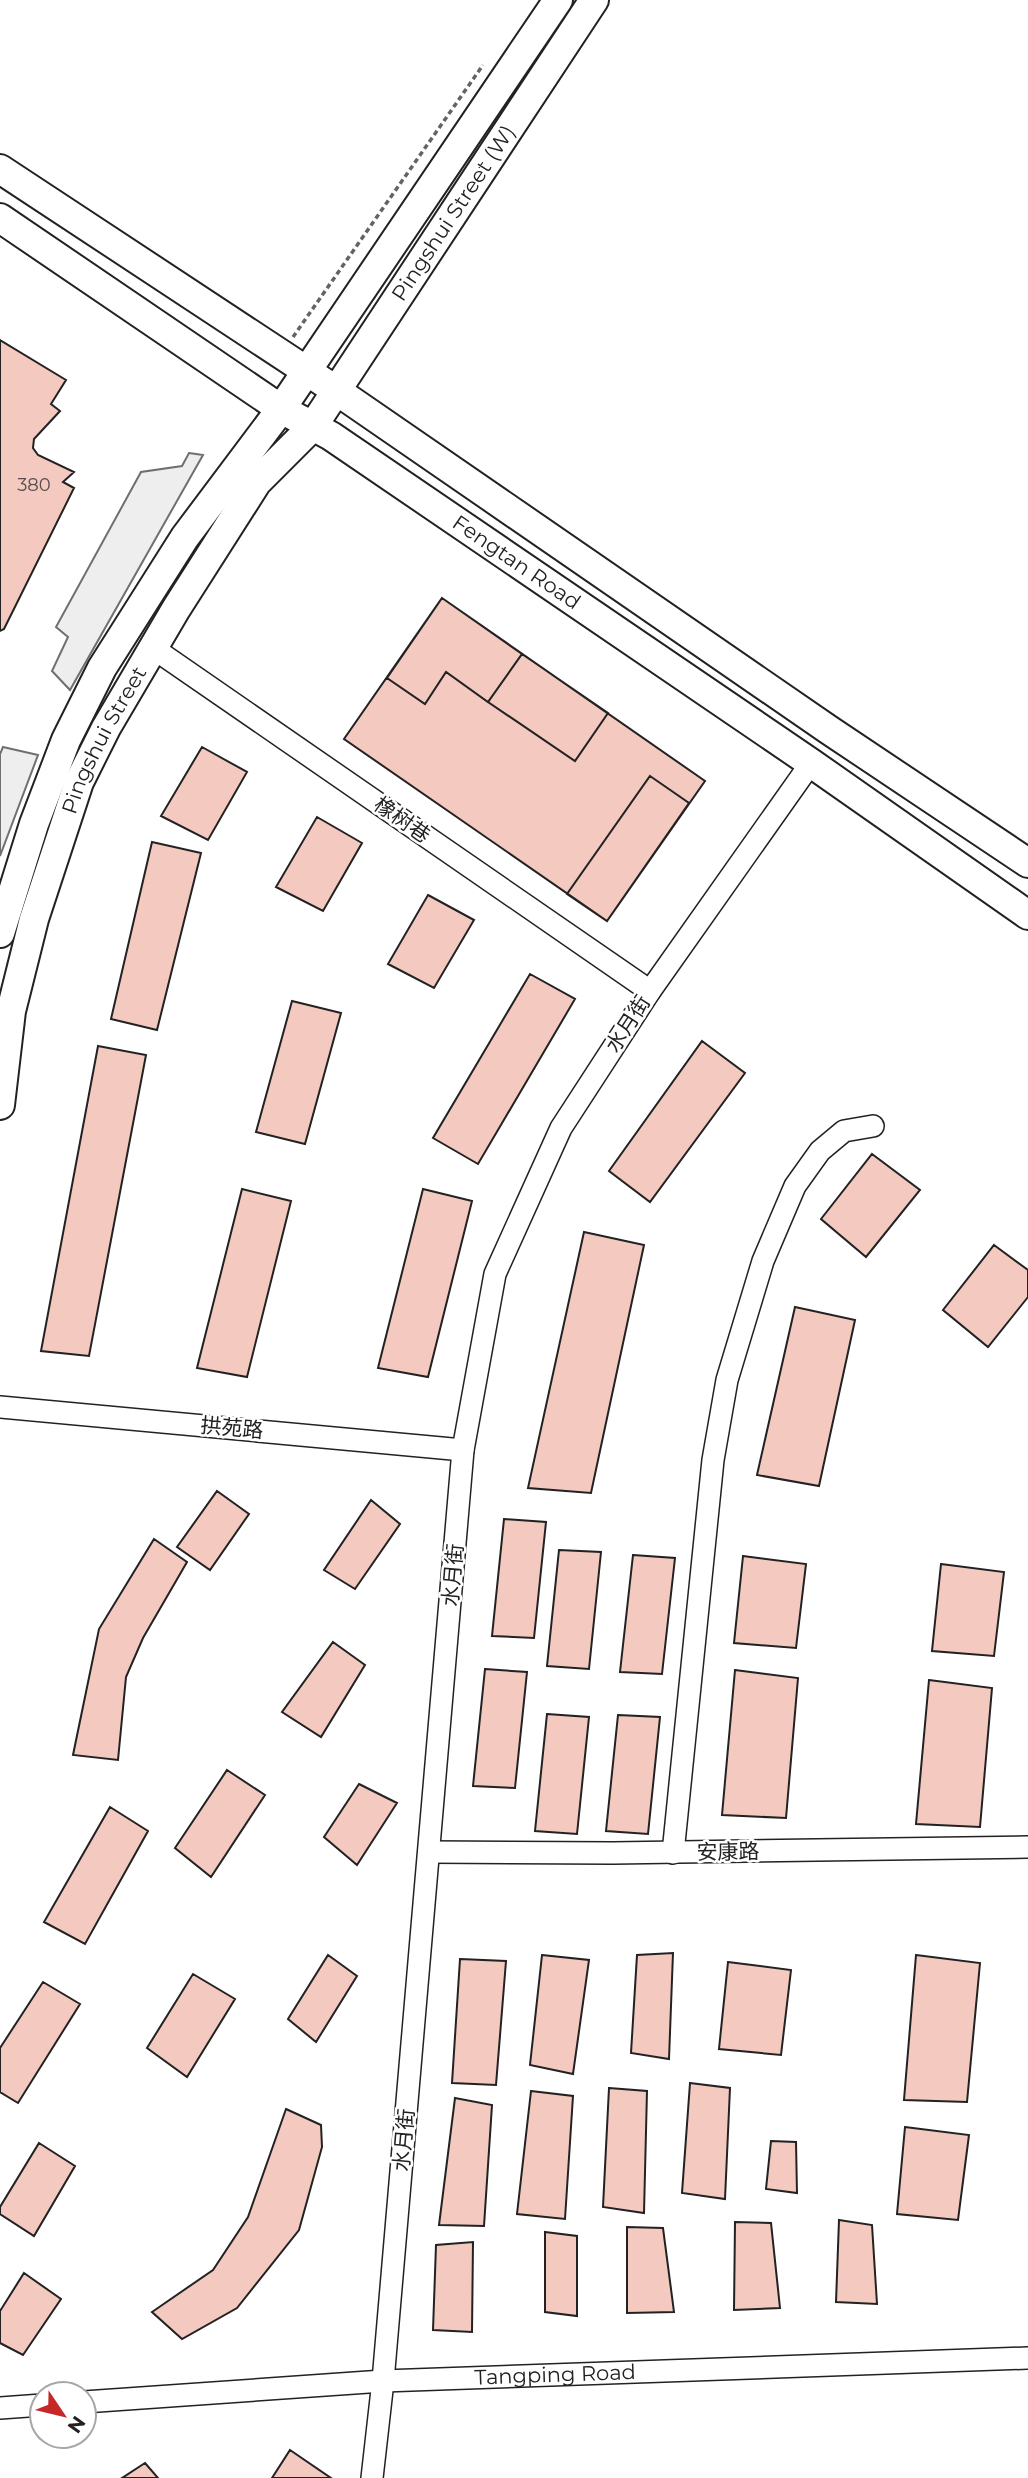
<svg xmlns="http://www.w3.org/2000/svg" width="1028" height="2478" font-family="Montserrat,'Noto Sans SC',sans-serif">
  <rect width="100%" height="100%" fill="#fff"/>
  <!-- green -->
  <path fill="#eee" stroke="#6f6f6f" stroke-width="2" d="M189,453l14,2 -133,235 -18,-19 16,-34 -12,-10 85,-155 41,-6z
    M3,747l35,8 -38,101v-102z"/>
  <!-- building -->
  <path fill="#f3c9c0" stroke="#222" stroke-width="2" d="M0,340l66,40 -15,24 9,7 -26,28 -1,9 5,7 36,17 -11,10 11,6 -70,141 -4,2z
    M442,598l80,56 -34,48 -42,-30 -21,32 -38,-26z
    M442,598l263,183 -98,140 -263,-182z
    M522,654l86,59 -33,48 -87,-59z
    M202,747l45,25 -39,68 -47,-24z
    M650,776l39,27 -82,118 -40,-27z
    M317,817l45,26 -39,68 -47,-24z
    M152,842l49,11 -44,177 -46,-11z
    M428,895l46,25 -40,68 -46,-24z
    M530,974l45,25 -97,165 -45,-26z
    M292,1001l49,12 -36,131 -49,-12z
    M702,1041l43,32 -95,129 -41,-31z
    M98,1046l48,9 -57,301 -48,-5z
    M872,1154l48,36 -54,67 -45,-38z
    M242,1189l49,12 -44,176 -50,-9z
    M423,1189l49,12 -44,176 -50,-9z
    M584,1232l60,13 -53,248 -63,-5z
    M994,1245l34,25v27l-40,50 -45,-37z
    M795,1307l60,13 -36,166 -62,-11z
    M217,1491l32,23 -39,56 -33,-23z
    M371,1500l29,24 -45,65 -31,-19z
    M504,1519l42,3 -12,116 -42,-2z
    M154,1539l33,23 -44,76 -17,39 -8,83 -45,-5 26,-126z
    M559,1550l42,2 -12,117 -42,-3z
    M633,1555l42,3 -13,116 -42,-2z
    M743,1556l63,8 -10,84 -62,-5z
    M941,1564l63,8 -10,84 -62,-5z
    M333,1642l32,23 -44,72 -39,-25z
    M485,1669l42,3 -12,116 -42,-2z
    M735,1670l63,8 -12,140 -64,-3z
    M929,1680l63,8 -12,139 -64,-3z
    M547,1714l42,3 -12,117 -42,-3z
    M618,1715l42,2 -12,117 -42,-3z
    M227,1770l38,25 -54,82 -36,-29z
    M359,1784l38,19 -40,62 -33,-28z
    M110,1807l38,24 -63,113 -41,-22z
    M673,1953l-4,106 -38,-6 6,-98z
    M328,1955l29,21 -41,66 -28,-23z
    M542,1955l47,5 -16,114 -43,-9z
    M916,1955l64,8 -13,139 -63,-2z
    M460,1959l46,2 -10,124 -44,-2z
    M728,1962l63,8 -10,85 -62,-6z
    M193,1974l42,25 -48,78 -40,-29z
    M43,1982l37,22 -62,99 -18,-11v-44z
    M690,2083l40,5 -5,111 -43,-6z
    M609,2088l38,3 -3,122 -41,-6z
    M531,2091l42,5 -8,123 -48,-5z
    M455,2098l37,7 -8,121 -45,-1z
    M286,2109l35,16 1,22 -23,83 -62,78 -55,31 -30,-27 61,-42 35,-53z
    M905,2127l64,8 -11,85 -61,-6z
    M771,2141l25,1 1,51 -31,-4z
    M39,2143l36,23 -41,70 -34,-22v-7z
    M839,2220l33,5 5,79 -41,-2z
    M735,2222l36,1 9,85 -46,2z
    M627,2227l36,1 11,84 -47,1z
    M545,2232l32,4v80l-32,-4z
    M473,2242l-1,90 -39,-2 3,-85z
    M24,2273l37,26 -38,56 -23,-12v-32z
    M290,2450l41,28h-59z
    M145,2463l13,15h-36z"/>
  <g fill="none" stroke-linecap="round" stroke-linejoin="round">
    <!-- minor casing -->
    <g stroke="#222" stroke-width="24">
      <g id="minor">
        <path d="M153,648l497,343"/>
        <path d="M0,1407l463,43"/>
        <path d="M429,1852l184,1 415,-6"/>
        <path d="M673,1853l40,-393 14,-80 36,-119 32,-75 25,-35 24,-20 29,-5"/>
        <path id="s1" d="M84,2402l299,-21 645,-23"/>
        <path d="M0,2408l42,-3"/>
        <path d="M372,2478l11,-97 80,-931 32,-176 66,-146 89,-137 161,-228"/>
      </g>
    </g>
    <!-- major casing -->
    <g stroke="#222" stroke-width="32">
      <g id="major">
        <path d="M0,169l337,222 492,339 199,133"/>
        <path id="s2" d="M0,218l281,191 50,27 480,327 217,152"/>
        <path d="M0,933l34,-109 32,-84 36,-72 83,-131 96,-128 277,-409"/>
        <path id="s3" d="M0,1105l11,-94 23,-92 45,-137 27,-54 70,-119 81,-127 56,-56 281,-426"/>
      </g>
    </g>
    <!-- path -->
    <path stroke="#646464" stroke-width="3.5" stroke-dasharray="5 3.5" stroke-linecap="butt" d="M293,337l190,-272"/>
    <!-- minor -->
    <use href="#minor" stroke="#fff" stroke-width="21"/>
    <!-- major -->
    <use href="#major" stroke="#fff" stroke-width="28"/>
  </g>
  <g text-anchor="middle" stroke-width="5" stroke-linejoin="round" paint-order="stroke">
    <!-- number labels -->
    <g font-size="18" fill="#564c4a">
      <text x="34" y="491">380</text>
    </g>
    <!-- street labels -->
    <g font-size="21" fill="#222" stroke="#fff">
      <text dy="7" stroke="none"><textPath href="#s3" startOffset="1017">Pingshui Street (W)</textPath></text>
      <text dy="7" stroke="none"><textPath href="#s2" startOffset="621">Fengtan Road</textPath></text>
      <text dy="7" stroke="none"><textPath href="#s3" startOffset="382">Pingshui Street</textPath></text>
      <text transform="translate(402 820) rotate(35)" y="7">橡树巷</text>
      <text transform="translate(628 1024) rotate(-57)" y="7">水月街</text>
      <text transform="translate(232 1428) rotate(5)" y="7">拱苑路</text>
      <text transform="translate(453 1575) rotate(-85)" y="7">水月街</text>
      <text transform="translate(728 1852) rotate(-1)" y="7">安康路</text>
      <text transform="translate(404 2140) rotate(-85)" y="7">水月街</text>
      <text dy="7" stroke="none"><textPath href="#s1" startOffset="472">Tangping Road</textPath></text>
    </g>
  </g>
  <!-- north arrow -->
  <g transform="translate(63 2415) rotate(125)"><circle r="33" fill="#ffffff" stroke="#a7a7a7" stroke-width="2"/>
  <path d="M0-5L12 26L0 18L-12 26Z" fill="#c62828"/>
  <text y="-10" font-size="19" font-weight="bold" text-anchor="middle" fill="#222222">N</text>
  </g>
</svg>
